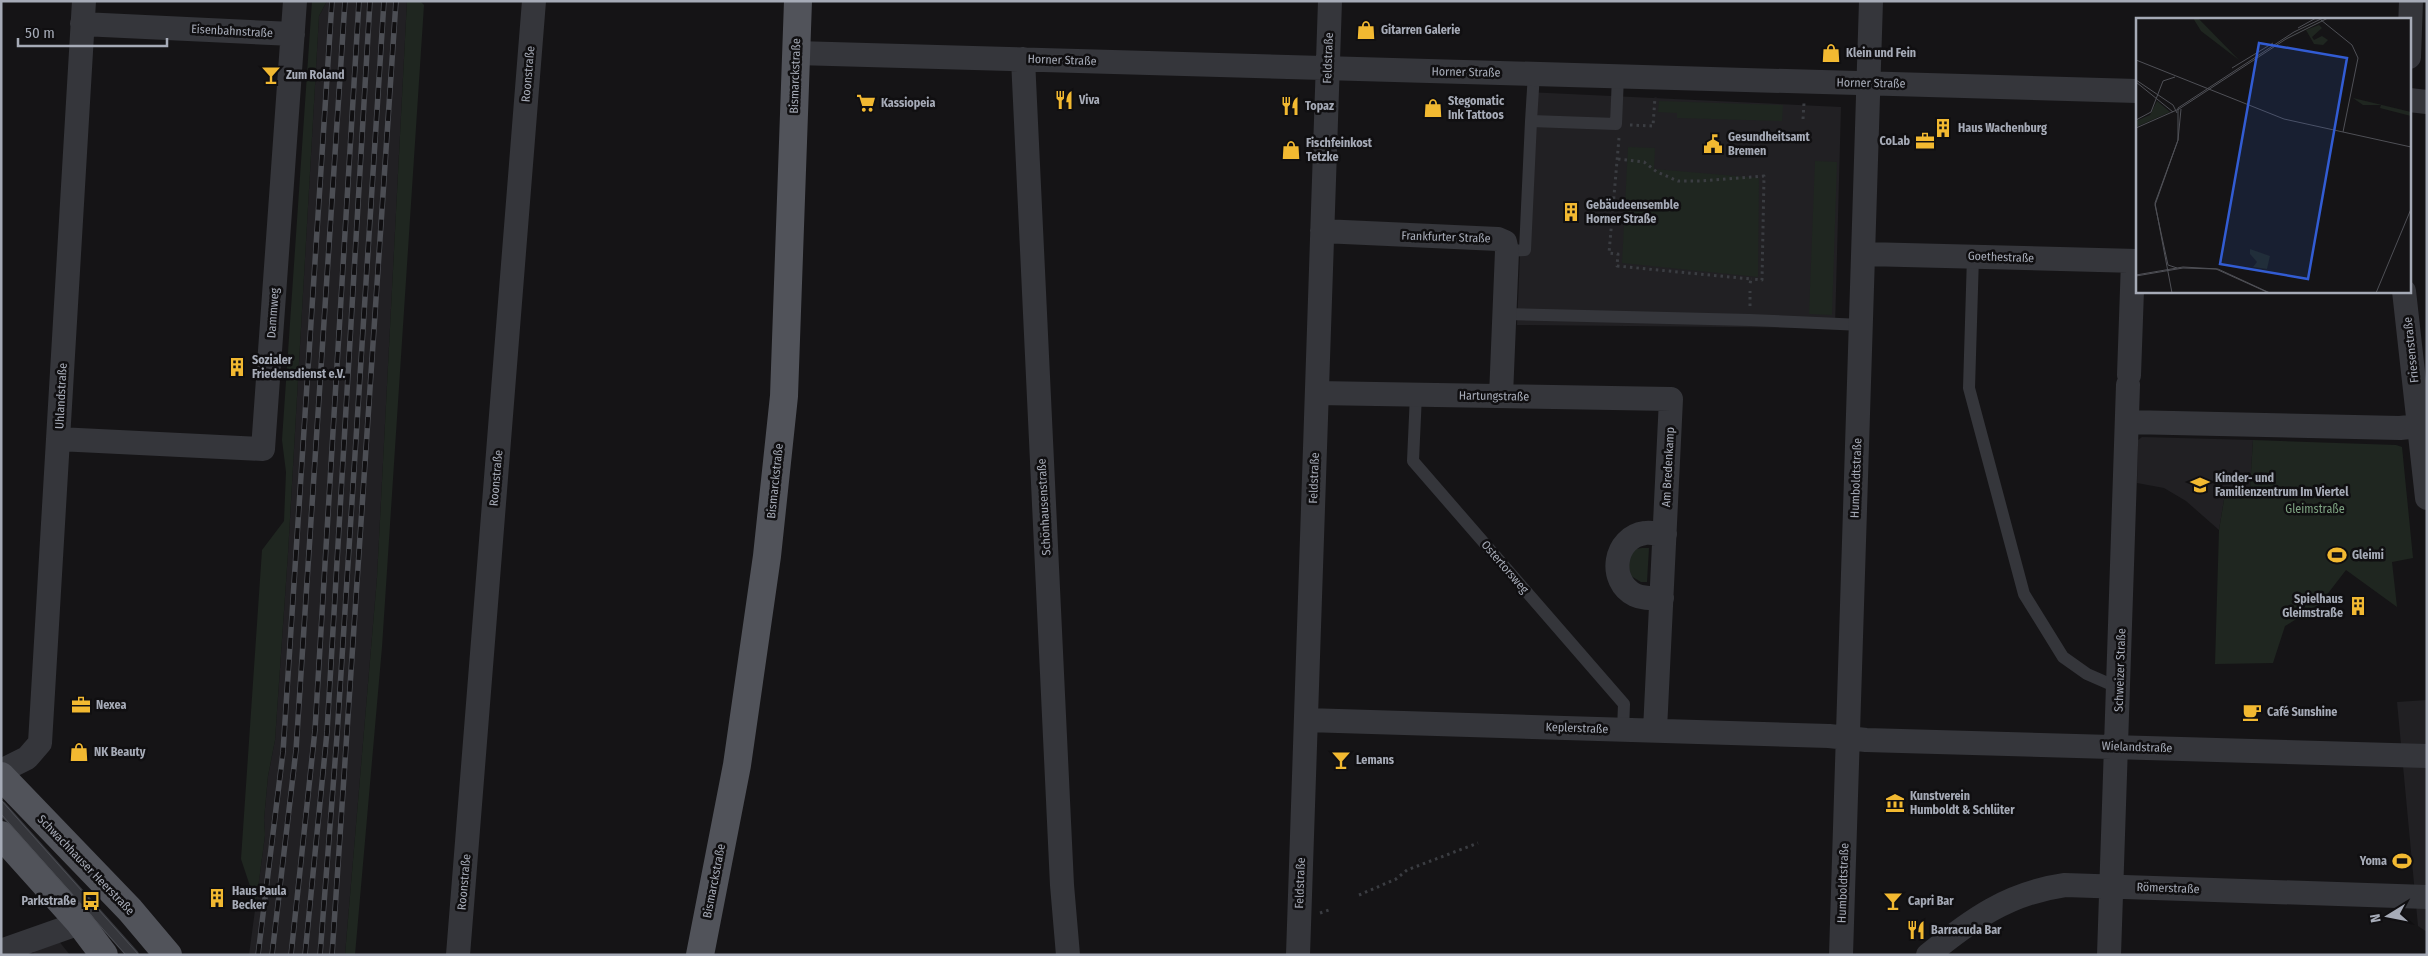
<svg xmlns="http://www.w3.org/2000/svg" width="2428" height="956" font-family="'Fira Sans Condensed',sans-serif">
  <rect width="100%" height="100%" fill="#151416"/>
  <!-- built -->
  <path fill="#212023" d="M327,1h80l-30,577 -32,377h-96l16,-120 -1,-16 4,-43 7,-36 13,-187 31,-537z
    M1527,92l314,15 -6,221 -318,-3z
    M2142,437l111,3 -3,49 -24,-1 -7,42 -33,-29 -22,-13 -27,-5 1,-43z
    M2427,700v232l-9,-6 -21,-224z
    M54,935l16,20h-36l-3,-11z"/>
  <!-- green -->
  <path fill="#1f2620" d="M312,1h15l-8,15 -31,537 -13,187 -7,36 -4,43 1,16 -9,69 -15,-45 21,-309 22,-29 2,-49 -4,-32z
    M407,1h13l4,4 -42,642 -27,308h-10l32,-377z
    M1659,101l124,4 -1,16 -105,-3v-5l-19,-1z
    M1628,147l27,1 -1,21 105,9 -1,99 -136,-14z
    M1815,161l22,1 -5,153 -23,-1z
    M2253,440l143,5 6,2 11,111 -21,4 5,45 -51,-37 -27,35 -34,21 -12,37 -58,1 4,-134 7,-42 24,1z
    M1642,548h7l-2,34h-6l-10,-6 -4,-18 9,-9z"/>
  <g fill="none" stroke-linecap="round" stroke-linejoin="round">
    <!-- path -->
    <path stroke="#3b3d42" stroke-width="3" stroke-dasharray="2.5 4" stroke-linecap="butt" d="M1803,119l1,-16
      M1630,125l23,1 2,-29
      M1619,138l-10,115 9,1 -1,12 134,13 -1,5
      M1618,159l26,3 13,10 21,9h23l63,-5 -2,104 -11,-1
      M1750,306v-15
      M1359,895l37,-16 11,-9 71,-27
      M1320,913l9,-3"/>
    <!-- service -->
    <path stroke="#35363b" stroke-width="12" d="M1534,73l-3,48 85,3 2,-48
      M1507,251l18,-1 6,-129
      M1973,256l-4,132 55,206 39,63 24,17 32,14
      M1504,314l246,6 112,5
      M1416,394l-3,67 211,243 -1,26
      M1,807l132,148"/>
    <!-- minor -->
    <path stroke="#35363b" stroke-width="24" d="M82,24l211,10
      M796,53l1341,38
      M2409,57l2,-56
      M1023,59l39,826 6,70
      M2409,100l18,2
      M1322,231l176,8 7,3 2,9 -6,145
      M1865,254l272,7
      M2404,291l23,207
      M2129,375l4,-114
      M1317,393l354,6 -16,331
      M2127,422l273,6 19,-2
      M58,439l205,10 32,-448
      M1662,598c-9,0 -19,1 -27,-3 -28,-14 -21,-58 10,-62 6,-1 13,1 20,1
      M1306,720l523,16 37,4 561,16
      M1,771l26,-13 13,-15 44,-742
      M1,951l79,-28
      M458,955l76,-954
      M1298,955l32,-954
      M1841,955l30,-954
      M1928,955c43,-35 80,-62 137,-70l362,12
      M2109,955l19,-570"/>
    <!-- primary -->
    <path stroke="#51535a" stroke-width="28" d="M1,776l129,134 38,45
      M1,835l79,88 24,32
      M700,955l37,-190 30,-209 17,-160 14,-395"/>
    <!-- tram -->
    <path stroke="#4c4e54" stroke-width="1" d="M1,800l138,155
      M1,814l125,141"/>
    <!-- rail casing -->
    <g stroke="#4c4e54" stroke-width="5.5">
      <path id="rail" d="M258,955l25,-203 49,-751
        M272,955l24,-205 49,-749
        M291,955l24,-225 44,-729
        M305,955l22,-223 43,-731
        M320,955l17,-219 47,-735
        M332,955l64,-954"/>
    </g>
    <!-- rail -->
    <use href="#rail" stroke="#100f11" stroke-width="4" stroke-dasharray="11" stroke-linecap="butt"/>
  </g>
  <!-- icons -->
  <defs>
    <g id="shop-bare" transform="scale(1.5)"><path d="M-5-2.5h2.3a2.7 3.5 0 0 1 5.4 0H5L5.5 6h-11ZM-1.5-2.5h3a1.5 2.3 0 0 0-3 0Z" fill="#f2b931" stroke="#100f11" stroke-width="2.5" paint-order="stroke"/></g>
    <g id="bar-bare" transform="scale(1.5)"><path d="M-6-5H6L.8 .8V4.5H3.5V6h-7V4.5H-.8V.8Z" fill="#f2b931" stroke="#100f11" stroke-width="2.5" paint-order="stroke"/></g>
    <g id="restaurant-bare" transform="scale(1.5)"><path d="M-5-6h1v4h1v-4h1v4h1v-4h1v5L-1.5 .5V6h-2V.5L-5-1ZM5-6V6H3V1.5H1.5Q1.5-4 5-6Z" fill="#f2b931" stroke="#100f11" stroke-width="2.5" paint-order="stroke"/></g>
    <g id="supermarket-bare" transform="scale(1.5)"><path d="M-6-5.5h2.5l.6 2H6L4.5 2H-2.5L-4.4-4H-6ZM-1.5 3.2a1.3 1.3 0 1 0 .1 0ZM3 3.2a1.3 1.3 0 1 0 .1 0Z" fill="#f2b931" stroke="#100f11" stroke-width="2.5" paint-order="stroke"/></g>
    <g id="building-bare" transform="scale(1.5)"><path d="M-4-6H4V6H1V3H-1V6H-4ZM-2.5-4.3h1.7v1.8h-1.7ZM.8-4.3h1.7v1.8H.8ZM-2.5-1h1.7V.8h-1.7ZM.8-1h1.7V.8H.8Z" fill="#f2b931" stroke="#100f11" stroke-width="2.5" paint-order="stroke"/></g>
    <g id="office-bare" transform="scale(1.5)"><path d="M-6-3h4V-5.5h4V-3h4V5H-6ZM-1-4.5V-3h2v-1.5ZM-6 0V1H6V0Z" fill="#f2b931" stroke="#100f11" stroke-width="2.5" paint-order="stroke"/></g>
    <g id="civic-bare" transform="scale(1.5)"><path d="M-.6-6.5H3V-4.5H.6V-3L4-1V1h2V6H-6V1h2V-1L-.6-3ZM-1.2 2.5V6h2.4V2.5Z" fill="#f2b931" stroke="#100f11" stroke-width="2.5" paint-order="stroke"/></g>
    <g id="school-bare" transform="scale(1.5)"><path d="M0-5L7-2L0 1L-7-2ZM-4 1L0 2.5L4 1V4Q0 6-4 4Z" fill="#f2b931" stroke="#100f11" stroke-width="2.5" paint-order="stroke"/></g>
    <g id="stadium-bare" transform="scale(1.5)"><path d="M0-5a6.5 5 0 1 0 0 10a6.5 5 0 1 0 0-10ZM-3.5-1.8h7v3.6h-7Z" fill="#f2b931" stroke="#100f11" stroke-width="2.5" paint-order="stroke"/></g>
    <g id="cafe-bare" transform="scale(1.5)"><path d="M-5.5-4.5H6V0H3Q3 3.5 0 3.5H-2.5Q-5.5 3.5-5.5 0ZM3-3.2v2h1.7v-2ZM-6 4.5H4V6H-6Z" fill="#f2b931" stroke="#100f11" stroke-width="2.5" paint-order="stroke"/></g>
    <g id="museum-bare" transform="scale(1.5)"><path d="M0-6L6-3V-2H-6V-3ZM-5-1h2V3h-2ZM-1-1h2V3h-2ZM3-1h2V3H3ZM-6 4H6V6H-6Z" fill="#f2b931" stroke="#100f11" stroke-width="2.5" paint-order="stroke"/></g>
    <g id="bus-bare" transform="scale(1.5)"><path d="M-5-6H5V4H4V6H2V4H-2V6H-4V4H-5ZM-3.5-4V0h7V-4ZM-3.5 1.2v1.5H-2V1.2ZM2 1.2v1.5H3.5V1.2Z" fill="#f2b931" stroke="#100f11" stroke-width="2.5" paint-order="stroke"/></g>
  </defs>
  <g fill-rule="evenodd">
    <use href="#shop-bare" x="1366" y="30"/>
    <use href="#shop-bare" x="1831" y="53"/>
    <use href="#bar-bare" x="271" y="75"/>
    <use href="#restaurant-bare" x="1064" y="100"/>
    <use href="#supermarket-bare" x="866" y="103"/>
    <use href="#restaurant-bare" x="1290" y="106"/>
    <use href="#shop-bare" x="1433" y="108"/>
    <use href="#building-bare" x="1943" y="128"/>
    <use href="#office-bare" x="1925" y="141"/>
    <use href="#civic-bare" x="1713" y="144"/>
    <use href="#shop-bare" x="1291" y="150"/>
    <use href="#building-bare" x="1571" y="212"/>
    <use href="#building-bare" x="237" y="367"/>
    <use href="#school-bare" x="2200" y="485"/>
    <use href="#stadium-bare" x="2337" y="555"/>
    <use href="#building-bare" x="2358" y="606"/>
    <use href="#office-bare" x="81" y="705"/>
    <use href="#cafe-bare" x="2252" y="712"/>
    <use href="#shop-bare" x="79" y="752"/>
    <use href="#bar-bare" x="1341" y="760"/>
    <use href="#museum-bare" x="1895" y="803"/>
    <use href="#stadium-bare" x="2402" y="861"/>
    <use href="#building-bare" x="217" y="898"/>
    <use href="#bus-bare" x="91" y="901"/>
    <use href="#bar-bare" x="1893" y="901"/>
    <use href="#restaurant-bare" x="1916" y="930"/>
  </g>
  <g text-anchor="middle" stroke-width="5" stroke-linejoin="round" paint-order="stroke">
    <!-- poi labels -->
    <g font-size="12" font-weight="bold" fill="#a6abb7" stroke="#100f11" text-anchor="start">
      <text x="1381" y="34">Gitarren Galerie</text>
      <text x="1846" y="57">Klein und Fein</text>
      <text x="286" y="79">Zum Roland</text>
      <text x="1079" y="104">Viva</text>
      <text x="1448" y="105">Stegomatic<tspan x="1448" dy="14">Ink Tattoos</tspan></text>
      <text x="881" y="107">Kassiopeia</text>
      <text x="1305" y="110">Topaz</text>
      <text x="1958" y="132">Haus Wachenburg</text>
      <text x="1728" y="141">Gesundheitsamt<tspan x="1728" dy="14">Bremen</tspan></text>
      <text x="1910" y="145" text-anchor="end">CoLab</text>
      <text x="1306" y="147">Fischfeinkost<tspan x="1306" dy="14">Tetzke</tspan></text>
      <text x="1586" y="209">Gebäudeensemble<tspan x="1586" dy="14">Horner Straße</tspan></text>
      <text x="252" y="364">Sozialer<tspan x="252" dy="14">Friedensdienst e.V.</tspan></text>
      <text x="2215" y="482">Kinder- und<tspan x="2215" dy="14">Familienzentrum Im Viertel</tspan></text>
      <text x="2352" y="559">Gleimi</text>
      <text x="2343" y="603" text-anchor="end">Spielhaus<tspan x="2343" dy="14">Gleimstraße</tspan></text>
      <text x="96" y="709">Nexea</text>
      <text x="2267" y="716">Café Sunshine</text>
      <text x="94" y="756">NK Beauty</text>
      <text x="1356" y="764">Lemans</text>
      <text x="1910" y="800">Kunstverein<tspan x="1910" dy="14">Humboldt &amp; Schlüter</tspan></text>
      <text x="2387" y="865" text-anchor="end">Yoma</text>
      <text x="232" y="895">Haus Paula<tspan x="232" dy="14">Becker</tspan></text>
      <text x="76" y="905" text-anchor="end">Parkstraße</text>
      <text x="1908" y="905">Capri Bar</text>
      <text x="1931" y="934">Barracuda Bar</text>
    </g>
    <!-- street labels -->
    <g font-size="12" fill="#a6abb7" stroke="#100f11">
      <text transform="translate(232 31) rotate(3)" y="4">Eisenbahnstraße</text>
      <text transform="translate(1328 58) rotate(-88)" y="4">Feldstraße</text>
      <text transform="translate(1062 60) rotate(2)" y="4">Horner Straße</text>
      <text transform="translate(1466 72) rotate(1)" y="4">Horner Straße</text>
      <text transform="translate(528 74) rotate(-85)" y="4">Roonstraße</text>
      <text transform="translate(795 76) rotate(-88)" y="4">Bismarckstraße</text>
      <text transform="translate(1871 83) rotate(1)" y="4">Horner Straße</text>
      <text transform="translate(1446 237) rotate(2)" y="4">Frankfurter Straße</text>
      <text transform="translate(2001 257) rotate(2)" y="4">Goethestraße</text>
      <text transform="translate(273 313) rotate(-86)" y="4">Dammweg</text>
      <text transform="translate(2411 350) rotate(-96)" y="4">Friesenstraße</text>
      <text transform="translate(61 396) rotate(-87)" y="4">Uhlandstraße</text>
      <text transform="translate(1494 396) rotate(1)" y="4">Hartungstraße</text>
      <text transform="translate(1668 467) rotate(-87)" y="4">Am Bredenkamp</text>
      <text transform="translate(496 478) rotate(-85)" y="4">Roonstraße</text>
      <text transform="translate(1314 478) rotate(-88)" y="4">Feldstraße</text>
      <text transform="translate(1856 478) rotate(-88)" y="4">Humboldtstraße</text>
      <text transform="translate(775 481) rotate(-84)" y="4">Bismarckstraße</text>
      <text transform="translate(1044 507) rotate(-93)" y="4">Schönhausenstraße</text>
      <text transform="translate(1505 567) rotate(49)" y="4">Ostertorsweg</text>
      <text transform="translate(2120 670) rotate(-88)" y="4">Schweizer Straße</text>
      <text transform="translate(1577 728) rotate(2)" y="4">Keplerstraße</text>
      <text transform="translate(2137 747) rotate(2)" y="4">Wielandstraße</text>
      <text transform="translate(86 865) rotate(46)" y="4">Schwachhauser Heerstraße</text>
      <text transform="translate(714 881) rotate(-79)" y="4">Bismarckstraße</text>
      <text transform="translate(464 882) rotate(-85)" y="4">Roonstraße</text>
      <text transform="translate(1300 883) rotate(-88)" y="4">Feldstraße</text>
      <text transform="translate(1843 883) rotate(-88)" y="4">Humboldtstraße</text>
      <text transform="translate(2168 888) rotate(2)" y="4">Römerstraße</text>
    </g>
    <!-- park labels -->
    <g font-size="12" fill="#7da281" stroke="#100f11">
      <text x="2315" y="513">Gleimstraße</text>
    </g>
  </g>
  <!-- overview -->
  <g transform="translate(2136 18)">
    <rect width="275" height="275" fill="#151416"/>
    <path d="M57,0h5l41,42 -38,-29zM183,7l3,3 -10,9 2,3 8,-4 6,4 -5,5 -9,-1 -8,-14zM217,80l58,14v4l-31,-8 1,-3h-18zM21,83l13,11 -34,15v-6l14,-6zM114,231l20,7 -3,13 -14,-2 4,-5 -7,-8z" fill="#1f2620"/>
    <path fill="none" stroke="#4f5056" stroke-width="1" d="M185,2l31,25 6,13 -15,74M162,10l18,-10M0,42l148,59 127,28M96,50l41,-25M0,62l37,25 4,8M0,64l37,30M0,102l15,-8 12,-31 12,-4M0,110l43,-19 107,-70 42,-21M41,250l-9,-3 -13,-60 23,-65v-32l116,-76 29,-14M0,257l47,-8 35,2 52,24M0,258l47,-8 33,1 53,24M36,275l-17,-90 23,-63 3,-31M240,275l35,-84"/>
    <path fill="#325cd3" fill-opacity="0.15" stroke="#325cd3" stroke-width="2.5" d="M123,25l88,15 -39,221 -88,-15z"/>
    <rect width="275" height="275" fill="none" stroke="#a6abb7" stroke-width="2.5"/>
  </g>
  <!-- border -->
  <rect width="2428" height="956" fill="none" stroke="#a6abb7" stroke-width="5"/>
  <!-- north arrow -->
  <g transform="translate(2388 916) rotate(260)" stroke="#100f11" stroke-width="4" paint-order="stroke">
  <path d="M0-4L9 19L0 12L-9 19Z" fill="#a6abb7"/>
  <text y="-8" font-size="14" font-weight="bold" text-anchor="middle" fill="#a6abb7">N</text>
  </g>
  <!-- scale -->
  <path d="M18 38v8h149v-8" fill="none" stroke="#a6abb7" stroke-width="2.5"/>
  <text x="25" y="38" font-size="15" fill="#a6abb7" stroke="#100f11" stroke-width="4" paint-order="stroke">50 m</text>
</svg>
